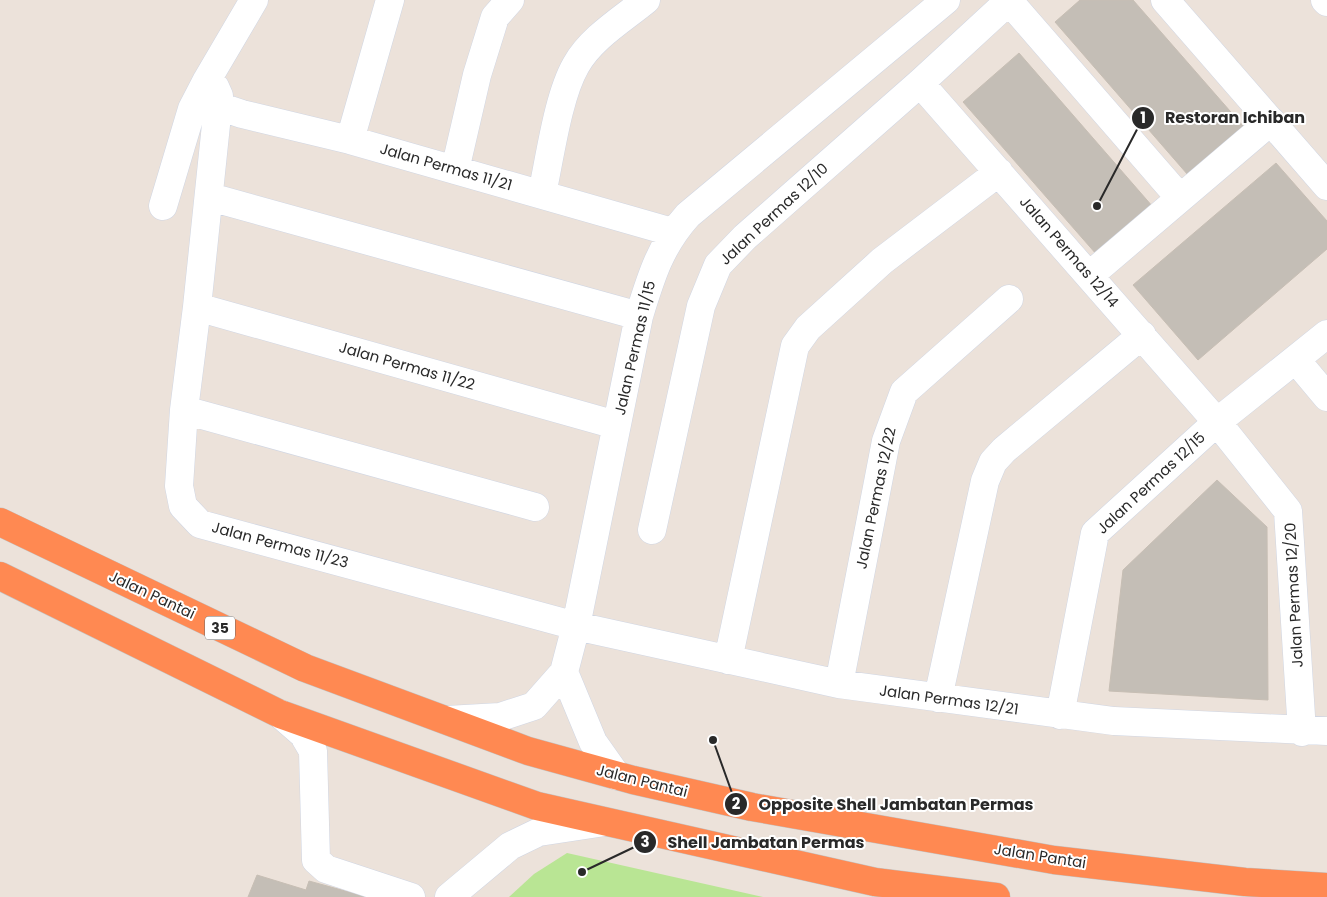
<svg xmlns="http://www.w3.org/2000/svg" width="1327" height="897" font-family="Poppins,sans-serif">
  <rect width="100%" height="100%" fill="#ece2da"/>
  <!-- green -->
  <path fill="#b9e594" d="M567,853l196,44h-254l25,-23z"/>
  <!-- building -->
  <path fill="#c4beb6" stroke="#c7beb4" d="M1080,0h53l111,127 -56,48 -133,-153z
    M1019,53l134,154 -56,48 -134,-153z
    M1276,163l51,58v28l-129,111 -65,-75z
    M1217,480l50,47 1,173 -159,-9 14,-121z
    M257,875l49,15 3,-9 58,16h-119z"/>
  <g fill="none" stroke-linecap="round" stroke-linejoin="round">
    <!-- minor casing -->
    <g stroke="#d0d6e3" stroke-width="29">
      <path id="minor" d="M1008,0l172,198
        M1165,0l162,186
        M1325,0l2,2
        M207,80l47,-80
        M920,83l297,339 71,89 14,221
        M218,106l24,8 108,26 322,92
        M350,140l40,-140
        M455,170l22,-95 18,-58 15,-17
        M542,194c8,-37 16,-98 34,-129 15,-27 47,-46 70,-65
        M210,197l429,119
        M163,206l29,-97 15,-29 8,7 4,9 -22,211 -13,103 -5,76 4,20 17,18 376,102 263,58 275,37 213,10
        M1090,275l181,-154
        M197,307l419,118
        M1296,360l31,37
        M184,410l351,97
        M652,530l49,-224 17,-41 27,-28 175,-154 90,-83
        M728,660l67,-314 13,-18 74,-67 117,-89
        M564,672l29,70 24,34
        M839,684l47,-243 18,-49 105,-93
        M938,698l47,-217 8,-19 11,-12 138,-115
        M280,714l23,20 10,17 3,109 10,9 85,28
        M1060,715l35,-182 122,-111 110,-88
        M447,720l53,-3 34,-11 30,-34 12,-46 63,-310c12,-39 21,-70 49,-101l258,-215
        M449,897l61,-51 29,-14 66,-10"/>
    </g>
    <!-- highway casing -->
    <g stroke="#c3c3c3" stroke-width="29">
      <path id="highway" d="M0,522l305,146 223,83 105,29 119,27 302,53 191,22 82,5
        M0,576l280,138 257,92 338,76 121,15"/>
    </g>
    <!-- minor -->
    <use href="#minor" stroke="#fff" stroke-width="28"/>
    <!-- highway -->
    <use href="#highway" stroke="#ff8952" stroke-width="28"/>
  </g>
  <g text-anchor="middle" stroke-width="4" stroke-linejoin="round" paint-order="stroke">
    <!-- shield labels -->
    <rect fill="#fff" stroke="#696969" stroke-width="1" x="205" y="616.5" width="30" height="23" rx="4"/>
    <g font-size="14" font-weight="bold" fill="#292929">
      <text x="220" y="633">35</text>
    </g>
    <!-- street labels -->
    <g font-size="15" fill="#292929" stroke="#fff">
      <text transform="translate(446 167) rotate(16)" y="5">Jalan Permas 11/21</text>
      <text transform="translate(774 214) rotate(-43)" y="5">Jalan Permas 12/10</text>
      <text transform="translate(1069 252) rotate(49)" y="5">Jalan Permas 12/14</text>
      <text transform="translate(635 348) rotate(-77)" y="5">Jalan Permas 11/15</text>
      <text transform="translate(407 366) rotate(16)" y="5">Jalan Permas 11/22</text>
      <text transform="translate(1151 483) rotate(-43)" y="5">Jalan Permas 12/15</text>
      <text transform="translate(876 498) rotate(-78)" y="5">Jalan Permas 12/22</text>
      <text transform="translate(280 545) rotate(15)" y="5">Jalan Permas 11/23</text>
      <text transform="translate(152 595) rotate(25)" y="5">Jalan Pantai</text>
      <text transform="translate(1294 595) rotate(-93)" y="5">Jalan Permas 12/20</text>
      <text transform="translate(949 700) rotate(8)" y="5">Jalan Permas 12/21</text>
      <text transform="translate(642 781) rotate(14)" y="5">Jalan Pantai</text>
      <text transform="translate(1040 856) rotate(9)" y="5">Jalan Pantai</text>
    </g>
  </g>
  <!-- callouts -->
  <path fill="none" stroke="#292929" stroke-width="2" d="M1097 206L1143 118M713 740L736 804M582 872L645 842"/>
  <g fill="#292929" stroke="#fff" stroke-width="2">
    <circle cx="1097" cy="206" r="5"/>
    <circle cx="713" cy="740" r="5"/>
    <circle cx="582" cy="872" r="5"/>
    <circle cx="1143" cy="118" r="12"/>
    <circle cx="736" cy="804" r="12"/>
    <circle cx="645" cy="842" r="12"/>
  </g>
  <g font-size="15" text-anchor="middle" font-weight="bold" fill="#fff">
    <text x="1143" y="123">1</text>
    <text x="736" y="809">2</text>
    <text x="645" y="847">3</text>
  </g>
  <g font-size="16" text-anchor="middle" font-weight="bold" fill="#292929" stroke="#fff" stroke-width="4" stroke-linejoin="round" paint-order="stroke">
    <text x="1235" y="123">Restoran Ichiban</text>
    <text x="896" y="810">Opposite Shell Jambatan Permas</text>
    <text x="766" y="848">Shell Jambatan Permas</text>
  </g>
</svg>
